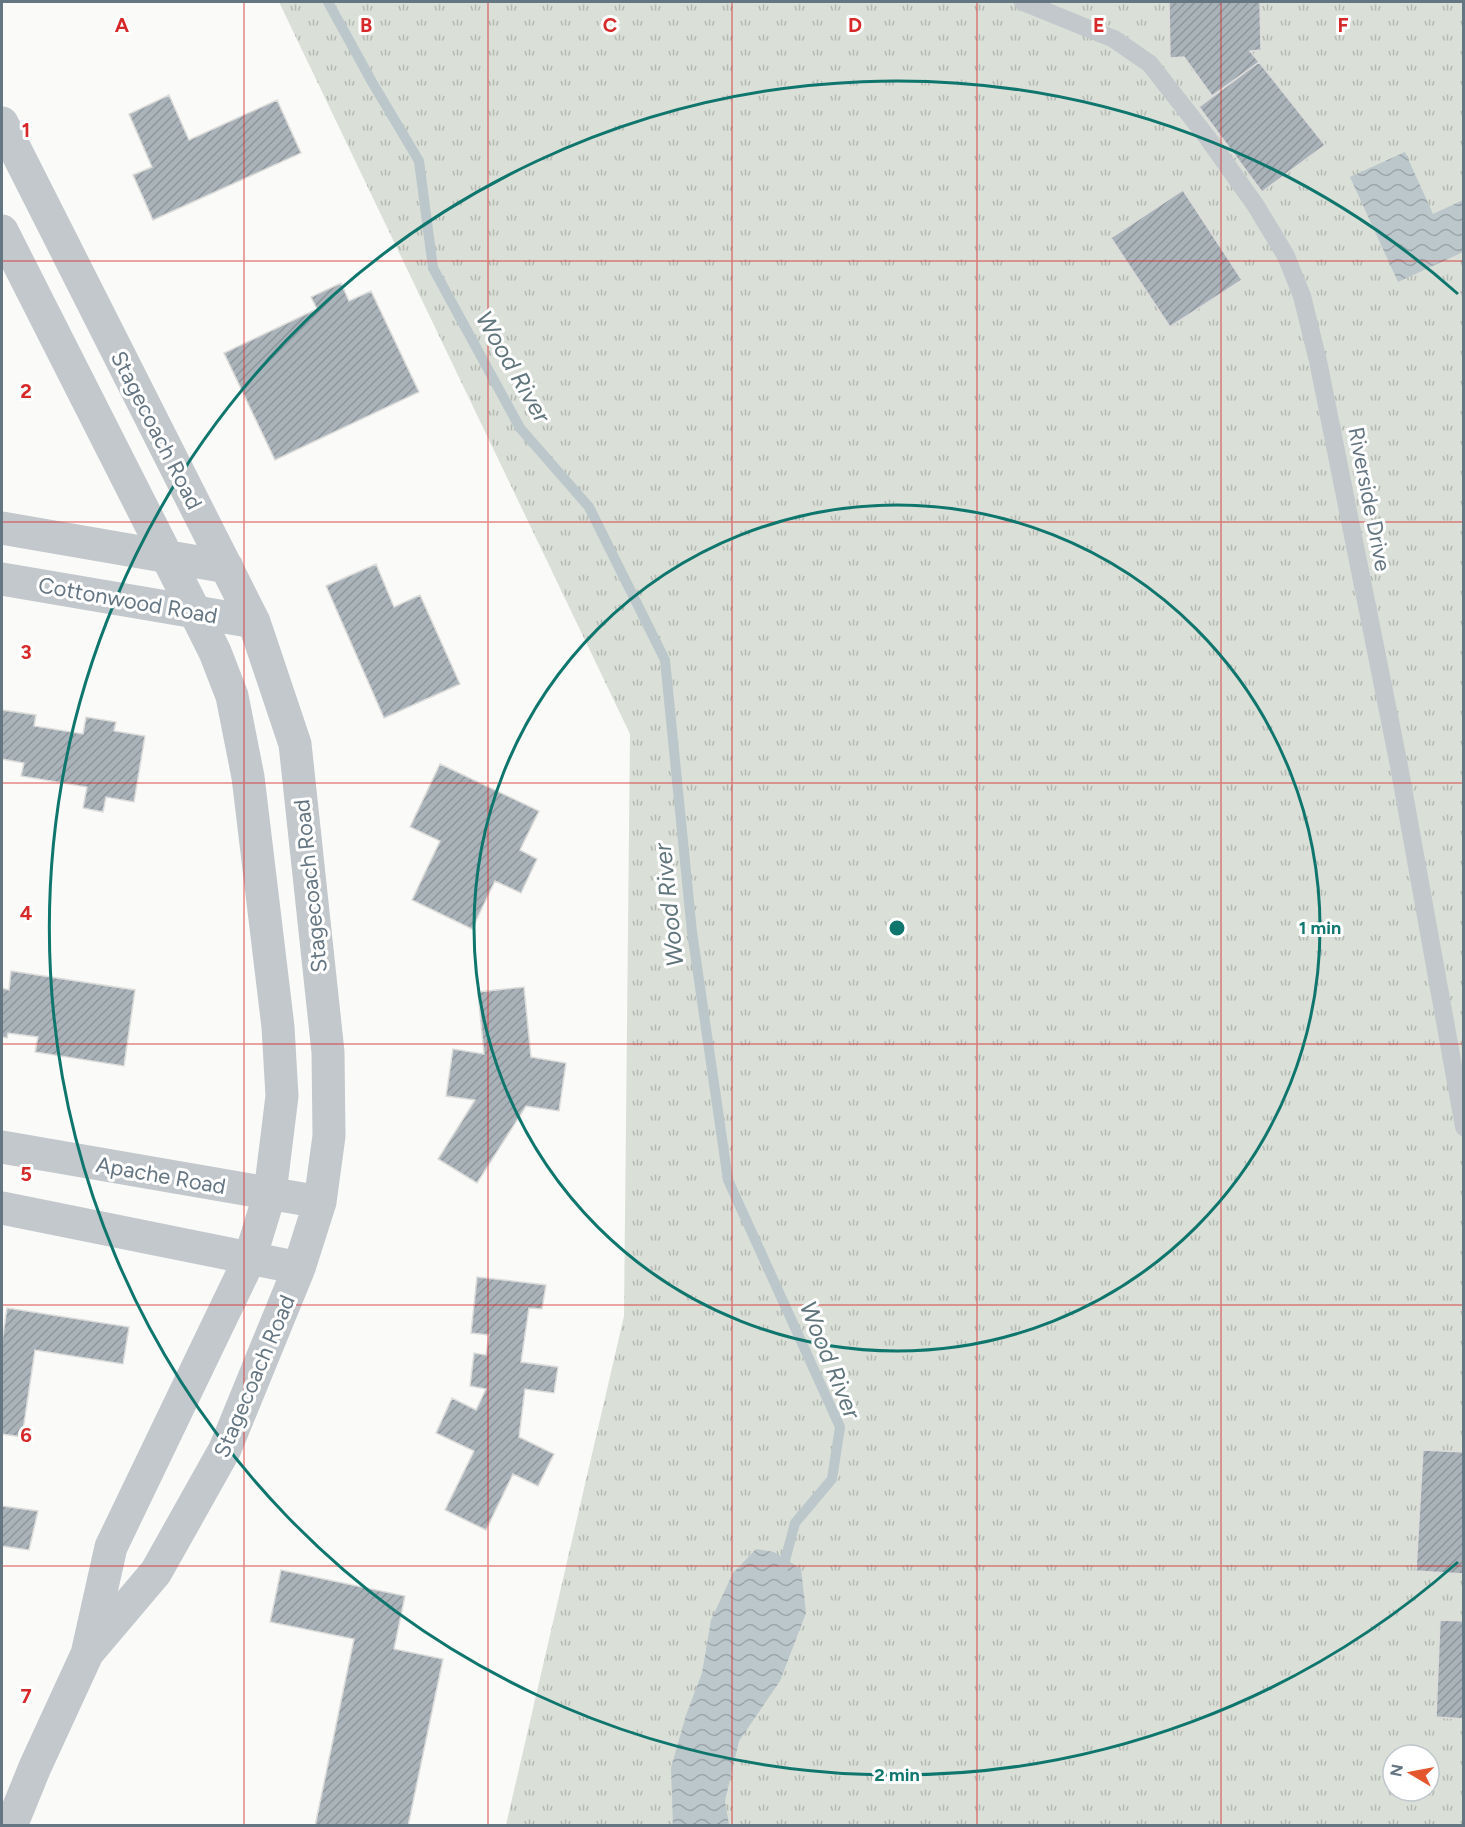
<svg xmlns="http://www.w3.org/2000/svg" width="1465" height="1827" font-family="Figtree,sans-serif">
  <defs>
    <pattern id="grass-tufts" width="24" height="20" patternUnits="userSpaceOnUse" patternTransform="scale(1.5)"><rect width="24" height="20" fill="#dadfd7"/><path d="M3 7l-1-3M5 7V3M7 7l1-3M15 17l-1-3M17 17v-4M19 17l1-3" fill="none" stroke="#b4b9b4"/></pattern>
    <pattern id="water-waves" width="16" height="10" patternUnits="userSpaceOnUse" patternTransform="scale(1.5)"><rect width="16" height="10" fill="#bbc7cb"/><path d="M0 5q4-4 8 0t8 0" fill="none" stroke="#9ca6aa"/></pattern>
    <pattern id="building-hatch" width="6" height="6" patternUnits="userSpaceOnUse" patternTransform="scale(1.5)"><rect width="6" height="6" fill="#aab3b9"/><path d="M-1 1l2-2M0 6l6-6M5 7l2-2" fill="none" stroke="#8e969c"/></pattern>
  </defs>
  <rect width="100%" height="100%" fill="#fafaf8"/>
  <!-- grass -->
  <path fill="url(#grass-tufts)" fill-rule="evenodd" d="M279,2h1184v1823h-957l118,-509 6,-582zM1393,1755h36v36h-36z"/>
  <!-- water -->
  <path fill="url(#water-waves)" d="M1405,152l28,62 30,-14v52l-65,30 -48,-105z
    M756,1549l18,3 27,17 5,44 -26,68 -41,60 -14,60 4,24h-56l-2,-57 15,-53 16,-42 9,-53 22,-47z"/>
  <g fill="none" stroke-linecap="round" stroke-linejoin="round">
    <!-- stream -->
    <path stroke="#bbc7cb" stroke-width="10" d="M328,2l44,80 47,79 14,107 87,160 69,79 76,153 27,272 36,248 112,247 -8,52 -37,44 -13,49"/>
  </g>
  <!-- building -->
  <path fill="url(#building-hatch)" stroke="#dcdcda" stroke-width="1.5" d="M1169,2h91l1,48 -11,1 9,11 -47,34 -28,-39 -14,1z
    M1259,62l66,83 -63,47 -63,-85z
    M169,95l20,45 88,-40 24,53 -148,67 -20,-45 19,-8 -23,-53z
    M1183,190l59,90 -72,47 -59,-89z
    M341,283l8,18 22,-10 48,101 -144,68 -51,-107 93,-44 -6,-12z
    M376,564l18,43 26,-12 40,89 -76,34 -58,-132z
    M2,710l34,5 -2,11 49,8 3,-17 30,5 -2,9 31,5 -11,66 -28,-5 -3,15 -20,-4 4,-21 -66,-11 3,-13 -22,-4z
    M440,764l99,47 -19,39 17,9 -16,34 -26,-12 -23,48 -60,-29 28,-59 -30,-14z
    M11,971l124,19 -11,76 -89,-14 3,-15 -30,-4 -1,5 -5,-1v-49l7,2z
    M524,987l7,70 35,6 -7,48 -33,-5 -49,77 -39,-24 37,-59 -29,-4 7,-47 31,5 -6,-62z
    M477,1277l69,8 -4,24 -13,-1 -8,54 37,5 -4,26 -29,-4 -6,48 35,17 -16,32 -25,-12 -27,56 -41,-20 29,-59 -38,-18 16,-35 24,12 10,-21 -16,-3 4,-33 12,2 3,-20 -18,-2z
    M7,1308l122,19 -6,37 -88,-14 -13,87 -20,-3v-92z
    M1423,1450l41,2v122l-48,-3z
    M2,1506l36,5 -9,39 -27,-4z
    M281,1570l124,26 -11,53 49,10 -35,167h-93l39,-187 -84,-17z
    M1440,1620l24,1v98l-28,-2z"/>
  <g fill="none" stroke-linecap="round" stroke-linejoin="round">
    <!-- service -->
    <path stroke="#c3c8cc" stroke-width="18" d="M1023,2l91,37 36,25 57,73 49,69 30,50 16,40 16,65 81,405 65,361"/>
    <!-- minor -->
    <path stroke="#c3c8cc" stroke-width="33" d="M2,123l252,499 41,122 33,308 1,84 -9,66 -21,66 -74,181 -69,123 -66,78
      M2,231l193,381 20,40 17,44 16,81 30,250 4,69 -12,97 -20,65 -139,289 -24,107 -52,113 -24,59
      M2,528l225,39
      M2,579l252,43
      M2,1147l318,55
      M2,1208l297,60"/>
  </g>
  <!-- grid -->
  <path fill="none" stroke="#d62828" stroke-width="1.5" stroke-opacity="0.55" d="M244,2v1824M488,2v1824M732,2v1824M977,2v1824M1221,2v1824M2,261h1462M2,522h1462M2,783h1462M2,1044h1462M2,1305h1462M2,1566h1462"/>
  <!-- distance rings -->
  <g fill="none" stroke="#0f766e" stroke-width="3">
    <circle cx="897" cy="928" r="423"/>
    <path d="M1458 1562A847 847 0 1 1 1458 294"/>
  </g>
  <g text-anchor="middle" stroke-width="6" stroke-linejoin="round" paint-order="stroke">
    <!-- street labels -->
    <g font-size="22" fill="#657683" stroke="#fff">
      <text transform="translate(157 430) rotate(63)" y="8">Stagecoach Road</text>
      <text transform="translate(1370 499) rotate(79)" y="8">Riverside Drive</text>
      <text transform="translate(128 600) rotate(10)" y="8">Cottonwood Road</text>
      <text transform="translate(310 886) rotate(-96)" y="8">Stagecoach Road</text>
      <text transform="translate(161 1175) rotate(10)" y="8">Apache Road</text>
      <text transform="translate(254 1376) rotate(-67)" y="8">Stagecoach Road</text>
    </g>
    <!-- water labels -->
    <g font-size="24" font-style="italic" fill="#60757c" stroke="#fff">
      <text transform="translate(513 367) rotate(60)" y="8">Wood River</text>
      <text transform="translate(669 905) rotate(-96)" y="8">Wood River</text>
      <text transform="translate(830 1360) rotate(68)" y="8">Wood River</text>
    </g>
  </g>
  <g font-size="20" text-anchor="middle" font-weight="bold" fill="#d62828" stroke="#fff" stroke-width="6" stroke-linejoin="round" paint-order="stroke">
    <text x="122" y="32">A</text>
    <text x="366" y="32">B</text>
    <text x="610" y="32">C</text>
    <text x="855" y="32">D</text>
    <text x="1099" y="32">E</text>
    <text x="1343" y="32">F</text>
    <text x="26" y="137">1</text>
    <text x="26" y="398">2</text>
    <text x="26" y="659">3</text>
    <text x="26" y="920">4</text>
    <text x="26" y="1181">5</text>
    <text x="26" y="1442">6</text>
    <text x="26" y="1703">7</text>
  </g>
  <circle cx="897" cy="928" r="9" fill="#0f766e" stroke="#fff" stroke-width="3"/>
  <g font-size="18" text-anchor="middle" font-weight="bold" fill="#0f766e" stroke="#fff" stroke-width="6" stroke-linejoin="round" paint-order="stroke">
    <text x="1320" y="934">1 min</text>
    <text x="897" y="1781">2 min</text>
  </g>
  <!-- border -->
  <rect width="1465" height="1827" fill="none" stroke="#657683" stroke-width="6"/>
  <!-- north arrow -->
  <g transform="translate(1411 1773) rotate(280)"><circle r="28" fill="#ffffff" stroke="#c1c8cd" stroke-width="1.5"/>
  <path d="M0-4.5L10 22L0 15L-10 22Z" fill="#e4572e"/>
  <text y="-9" font-size="16" font-weight="bold" text-anchor="middle" fill="#657683">N</text>
  </g>
</svg>
